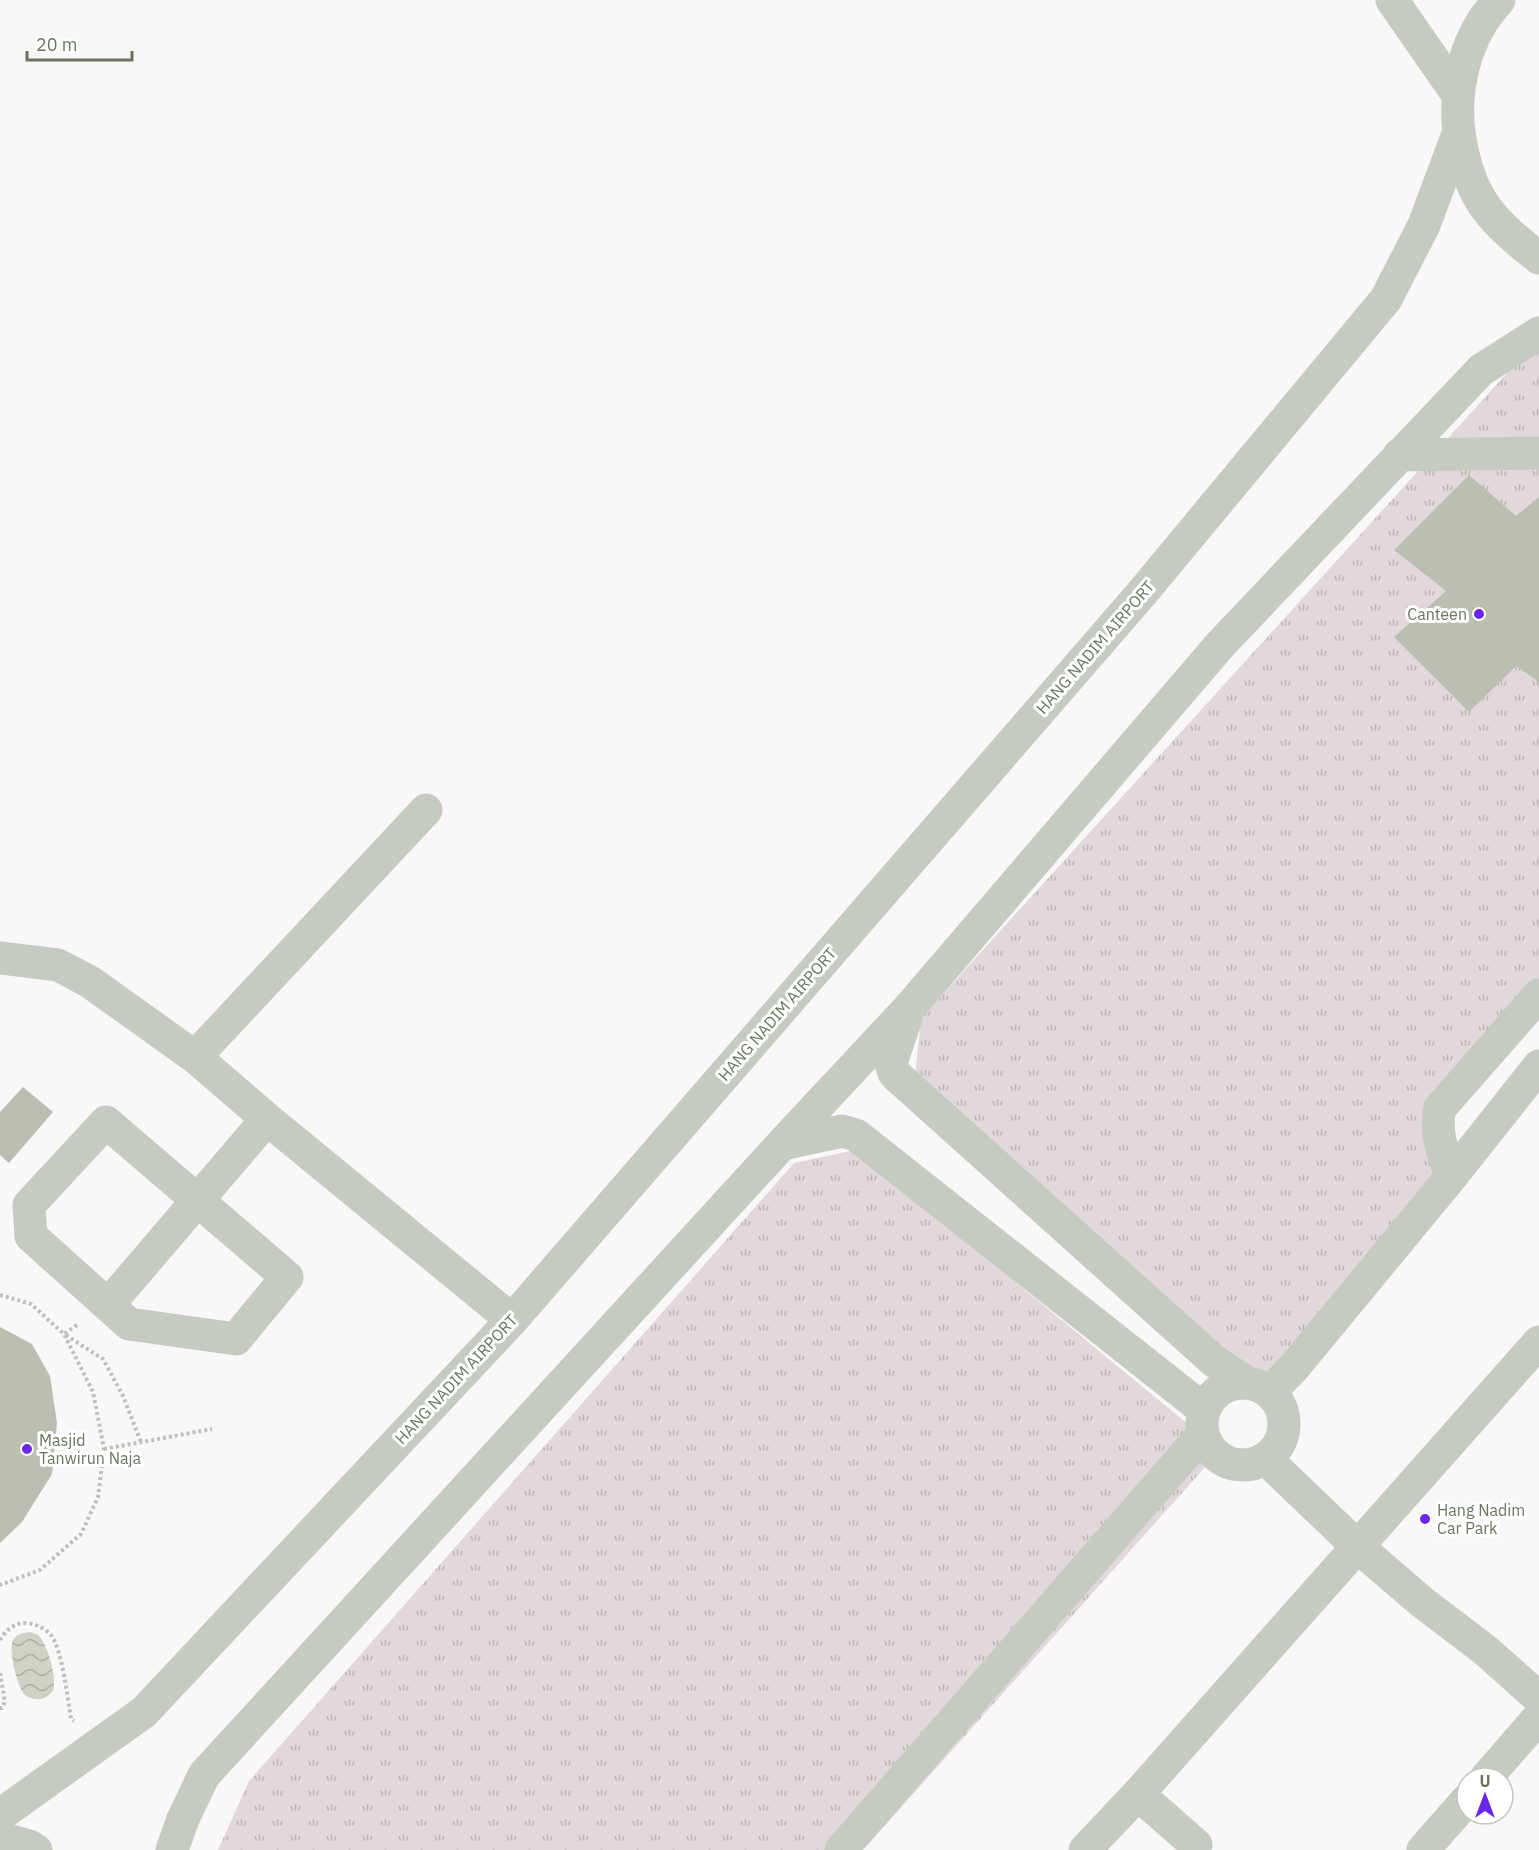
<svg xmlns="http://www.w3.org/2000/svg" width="1539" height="1850" font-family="'IBM Plex Sans',sans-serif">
  <defs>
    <pattern id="grass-tufts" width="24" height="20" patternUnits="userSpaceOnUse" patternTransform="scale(1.5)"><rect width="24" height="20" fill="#e2d8db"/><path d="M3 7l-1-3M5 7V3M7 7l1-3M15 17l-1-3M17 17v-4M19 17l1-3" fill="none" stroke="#bbb4b5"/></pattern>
    <pattern id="water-waves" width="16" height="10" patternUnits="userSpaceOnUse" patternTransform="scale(1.5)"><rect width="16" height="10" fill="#ced3c5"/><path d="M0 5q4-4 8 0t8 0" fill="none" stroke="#abb0a3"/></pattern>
  </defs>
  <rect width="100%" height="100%" fill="#faf7f9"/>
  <!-- grass -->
  <path fill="url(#grass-tufts)" d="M1539,338v645l-106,123v90l-153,174 -20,4 -36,-12 -309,-287 6,-57z
    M855,1150l345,284 7,31 -344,385h-645l31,-69 545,-618z"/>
  <!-- water -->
  <path fill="url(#water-waves)" d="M29,1632c3,1 7,1 9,3 9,7 21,47 14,57 -4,4 -6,6 -11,7 -6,1 -13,-1 -17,-5 -7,-9 -16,-45 -11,-54 4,-6 10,-7 16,-8z"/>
  <!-- building -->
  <path fill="#babfb2" d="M1469,475l47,41 23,-19v185l-23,-16 -47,46 -75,-75 52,-46 -52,-41z
    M23,1087l30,25 -44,51 -9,-8v-43z
    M0,1327l32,17 18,32 7,47 -5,51 -30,48 -22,21z"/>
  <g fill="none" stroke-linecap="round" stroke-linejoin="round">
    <!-- path -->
    <path stroke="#bdc1ba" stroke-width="4" stroke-dasharray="3 3" stroke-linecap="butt" d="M0,1295l31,9 33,30 29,58 11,57 -6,48 -17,37 -41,36 -40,15
      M77,1325l-13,9 39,25 20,37 18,46
      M104,1449l108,-20
      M0,1640c5,-9 14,-17 25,-17 9,0 19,5 25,11 12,12 18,67 21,85l3,2
      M0,1673l5,29 -3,6h-2"/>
    <!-- minor -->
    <path stroke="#c6cbc2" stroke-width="33" d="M1392,0l66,95
      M1499,0c-6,7 -12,14 -17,22 -24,39 -30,88 -19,132 4,18 12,39 23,54 15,20 34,35 53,50
      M1399,455l140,-2
      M0,958l58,7 32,17 105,75 72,62 245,201
      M906,1018l-15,45 3,10 5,5 315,283 32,21
      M195,1057l231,-247
      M106,1122l181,155 -51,62 -107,-15 -98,-88 -2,-31z
      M782,1144l60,-13 14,4 347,274
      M1451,1177c-7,-21 -17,-46 -11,-69l99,-113
      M108,1305l159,-186
      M1202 1424a41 41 0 1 1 82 0a41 41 0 1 1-82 0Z
      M1270,1392l25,-26 156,-189 88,-111
      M1267,1460l91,87 64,55 63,48 54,48
      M1486,1778l53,-61
      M1138,1794l58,51
      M0,1815l144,-103 368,-392 630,-727 244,-294 38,-74 34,-91
      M0,1838l29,8 7,4
      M172,1850l11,-31 21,-44 578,-631 127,-136 311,-363 261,-275 58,-37
      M841,1850l361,-415
      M1085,1850l53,-56 401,-452
      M1423,1850l44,-50"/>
  </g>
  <!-- markers -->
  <g fill="#6a27ea" stroke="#fff" stroke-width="2">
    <circle cx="1479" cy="614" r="6"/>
    <circle cx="27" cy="1449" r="6"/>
    <circle cx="1425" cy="1519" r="6"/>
  </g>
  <g text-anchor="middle" stroke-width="6" stroke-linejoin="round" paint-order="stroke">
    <!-- poi labels -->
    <g font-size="16" fill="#68775b" stroke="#fff" text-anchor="start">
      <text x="1467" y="620" text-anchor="end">Canteen</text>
      <text x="39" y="1446">Masjid<tspan x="39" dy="18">Tanwirun Naja</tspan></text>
      <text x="1437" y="1516">Hang Nadim<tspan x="1437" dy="18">Car Park</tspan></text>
    </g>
    <!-- street labels -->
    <g font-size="16" fill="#68775b" stroke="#fff">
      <text transform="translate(1095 647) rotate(-49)" y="6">HANG NADIM AIRPORT</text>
      <text transform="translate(777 1014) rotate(-49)" y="6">HANG NADIM AIRPORT</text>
      <text transform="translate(456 1379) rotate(-47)" y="6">HANG NADIM AIRPORT</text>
    </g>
  </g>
  <!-- north arrow -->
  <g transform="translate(1485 1796)"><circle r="28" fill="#ffffff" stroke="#c3c9bd" stroke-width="1.5"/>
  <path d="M0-4.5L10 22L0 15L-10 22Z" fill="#6a27ea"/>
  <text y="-9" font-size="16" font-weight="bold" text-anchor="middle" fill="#68775b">U</text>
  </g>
  <!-- scale -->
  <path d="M27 51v9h105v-9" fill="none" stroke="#68775b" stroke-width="3"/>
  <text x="36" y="51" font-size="18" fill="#68775b" stroke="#ffffff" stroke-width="4.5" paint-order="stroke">20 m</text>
</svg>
